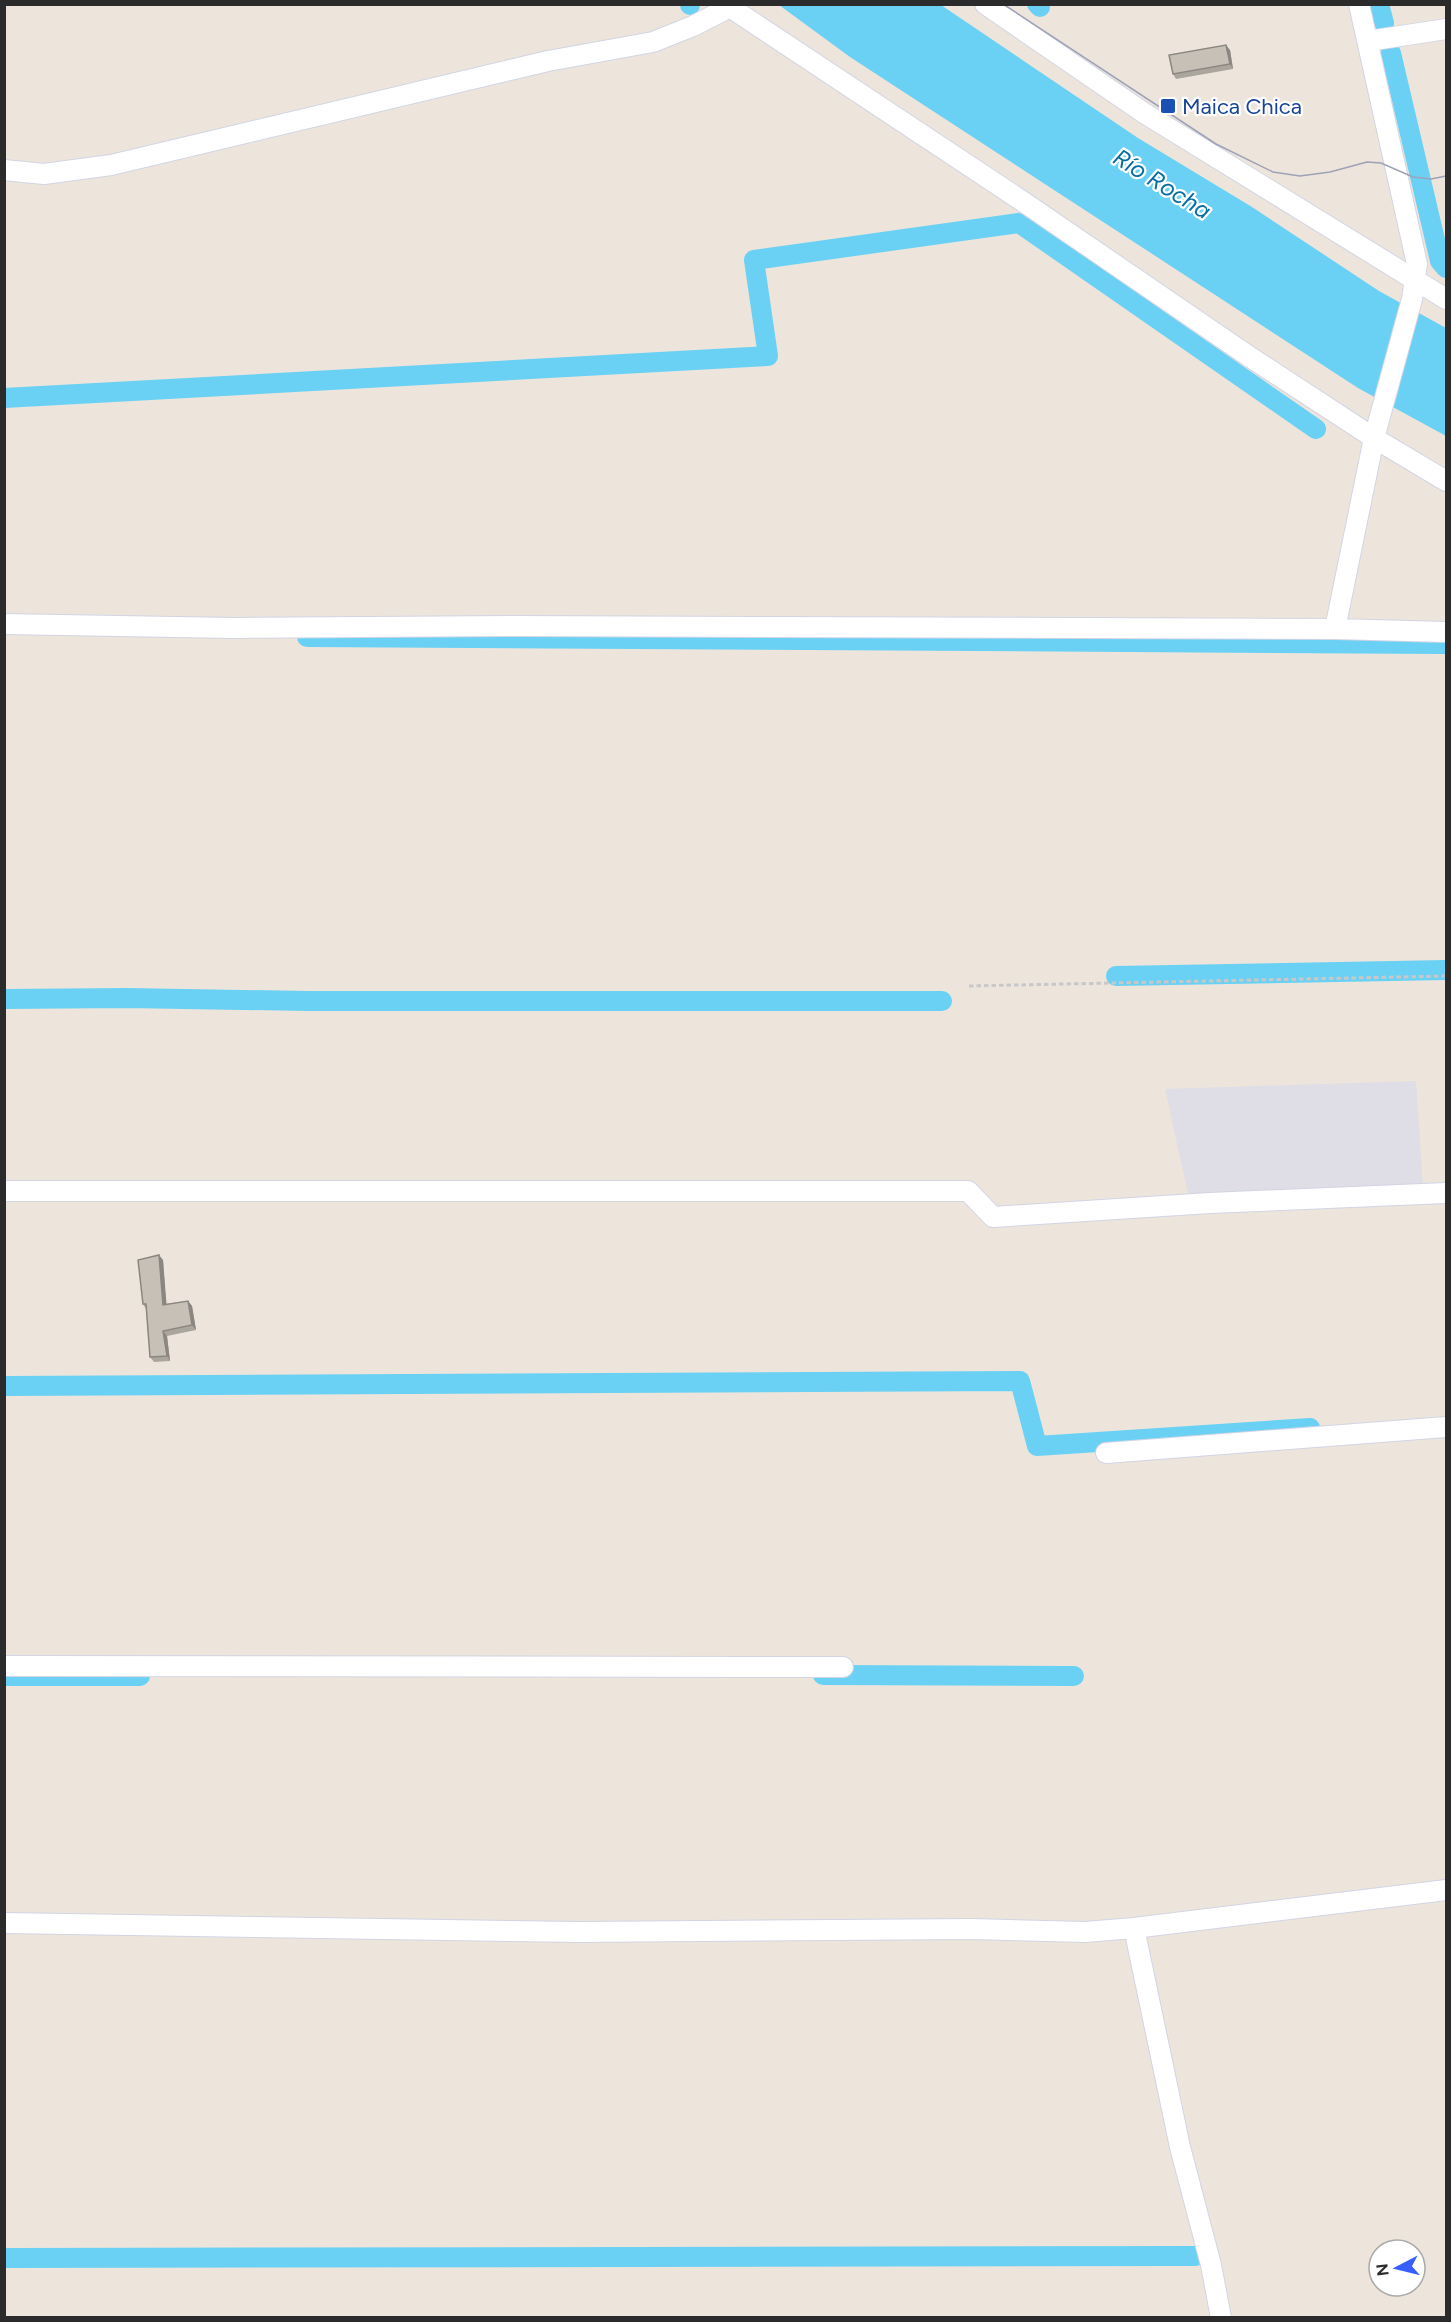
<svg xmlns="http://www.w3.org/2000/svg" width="1451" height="2322" font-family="Figtree,sans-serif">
  <rect width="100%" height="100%" fill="#ede5dc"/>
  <!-- industrial -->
  <path fill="#dfdde5" d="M1416,1081l7,106 -234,11 -24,-109z"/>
  <!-- water -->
  <path fill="#6ad1f4" d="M779,5h162l197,133 114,69 127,84 67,37v108l-88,-48 -508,-331z"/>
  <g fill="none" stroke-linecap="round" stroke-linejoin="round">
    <!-- canal -->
    <path stroke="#6ad1f4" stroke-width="20" d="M690,4v1
      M1037,4l3,3
      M1379,4l5,19
      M1391,53l49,208 6,7
      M4,398l764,-42 -14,-96 265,-37 297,206
      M307,637l1139,7
      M1116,976l330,-6
      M4,999l123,-1 180,3h635
      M4,1386l1016,-5 17,65 273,-18
      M823,1675l251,1
      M4,1676h136
      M4,2258l1192,-2"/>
    <!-- minor casing -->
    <g stroke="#d1d5e4" stroke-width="22">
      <path id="minor" d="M725,4l303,201 222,152 124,81 72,43
        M985,4l159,109 302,186
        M1368,41l78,-12
        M4,170l40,4 67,-9 437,-104 105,-19 40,-16 37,-19
        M4,624l229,4 280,-2 822,3 111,3
        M1335,629l39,-191 38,-139 5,-35 -58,-260
        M4,1191h964l25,26 217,-14 236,-10
        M1106,1453l340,-26
        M4,1666l839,1
        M4,1923l575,9 393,-3 113,3 49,-4 312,-38
        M1134,1928l46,219 31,118 10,53"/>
    </g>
    <!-- path -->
    <path stroke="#c8c8c8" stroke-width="3" stroke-dasharray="4.5 3" stroke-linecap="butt" d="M969,986l477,-10"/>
    <!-- minor -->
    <use href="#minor" stroke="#fff" stroke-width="20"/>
    <!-- tram -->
    <path stroke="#9ea2b6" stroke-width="1.5" d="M1003,4l213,140 57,28 27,4 30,-4 37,-10 14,1 32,14 18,2 15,-3"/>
  </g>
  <!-- wall -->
  <path fill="#aaa59d" d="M1230,50l3,19 -57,10 -3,-5z
    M163,1260l3,44 22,-3 4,5 4,24 -29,6 3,25 -16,1 -4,-5 -4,-48 -3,-5z"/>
  <!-- shaded-wall -->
  <path fill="#8b8680" d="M1226,45l4,5 3,19 -3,-5z
    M159,1255l4,5 4,50 -4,-5z
    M188,1301l4,5 4,24 -4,-5z
    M163,1331l4,5 3,25 -3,-5z"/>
  <!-- building -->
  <path fill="#c6c0b7" stroke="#8b8680" stroke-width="1.5" d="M1226,45l4,19 -57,10 -4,-19z
    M159,1255l4,50 25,-4 4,24 -29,6 4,25 -17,1 -4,-53h-3l-5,-44z"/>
  <!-- markers -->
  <rect fill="#1a4fb4" stroke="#fff" stroke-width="2" x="1160" y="98" width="16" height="16" rx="3"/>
  <g text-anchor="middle" stroke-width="4.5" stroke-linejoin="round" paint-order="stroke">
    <!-- transit labels -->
    <g font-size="22" fill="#164399" stroke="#fff" text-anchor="start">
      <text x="1182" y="114">Maica Chica</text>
    </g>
    <!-- water labels -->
    <g font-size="24" font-style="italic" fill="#076ea2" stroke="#fff">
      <text transform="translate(1162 184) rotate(32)" y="8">Río Rocha</text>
    </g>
  </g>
  <!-- border -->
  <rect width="1451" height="2322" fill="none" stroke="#2b2b2b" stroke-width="12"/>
  <!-- north arrow -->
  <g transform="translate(1397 2268) rotate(263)"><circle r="28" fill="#ffffff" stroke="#aaaaaa" stroke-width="1.5"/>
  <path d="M0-4.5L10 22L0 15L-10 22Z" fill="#375fff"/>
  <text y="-9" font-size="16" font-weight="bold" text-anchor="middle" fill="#2b2b2b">N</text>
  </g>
</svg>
